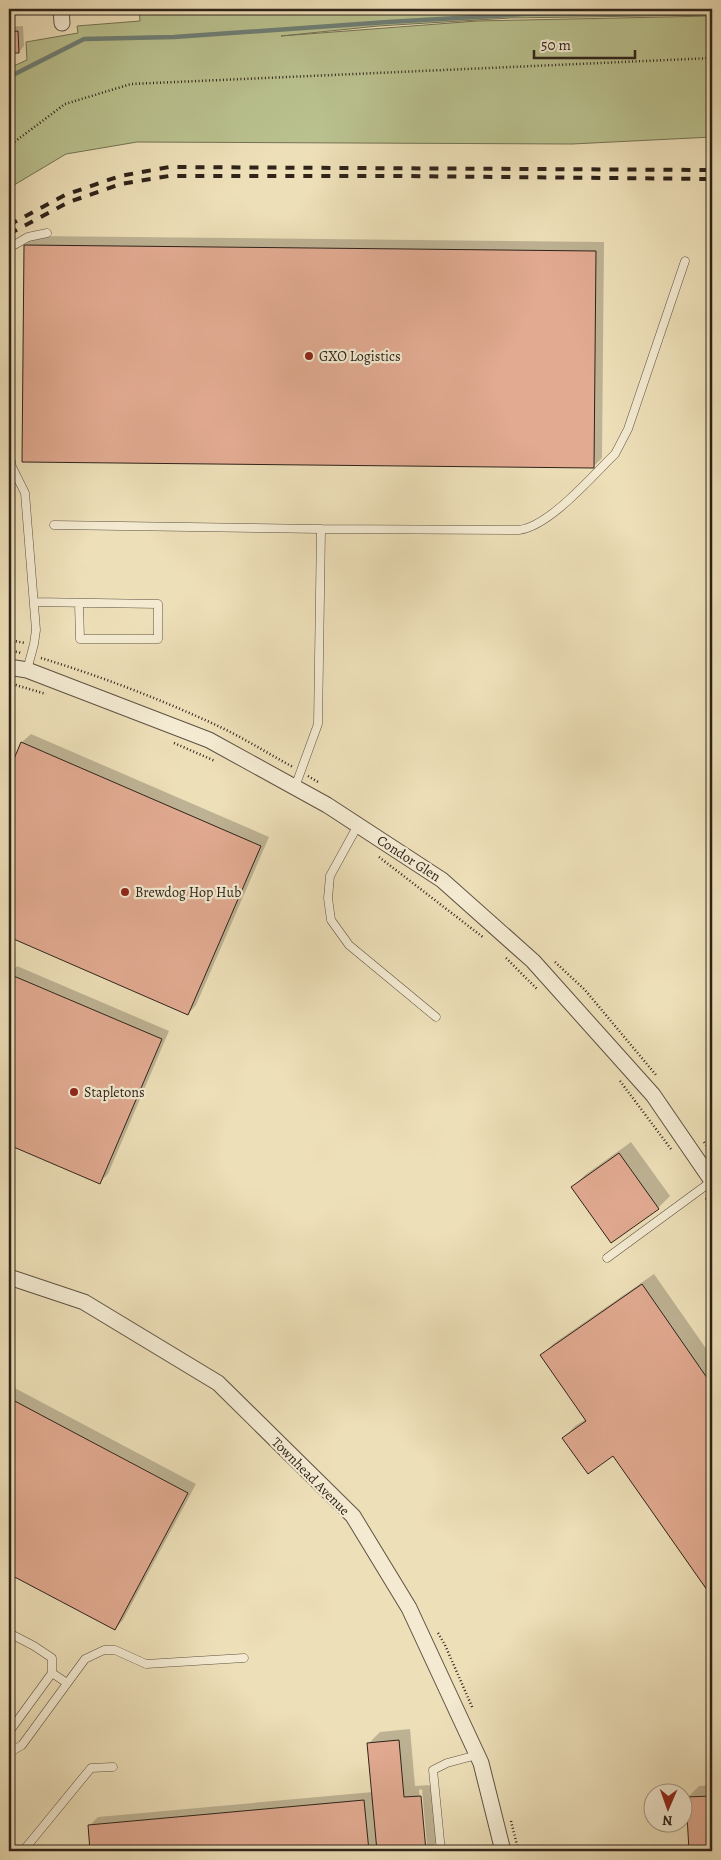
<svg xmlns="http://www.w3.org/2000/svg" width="721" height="1860" font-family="Alegreya,serif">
  <rect width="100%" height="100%" fill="#eddfb8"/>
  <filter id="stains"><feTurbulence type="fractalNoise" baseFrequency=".004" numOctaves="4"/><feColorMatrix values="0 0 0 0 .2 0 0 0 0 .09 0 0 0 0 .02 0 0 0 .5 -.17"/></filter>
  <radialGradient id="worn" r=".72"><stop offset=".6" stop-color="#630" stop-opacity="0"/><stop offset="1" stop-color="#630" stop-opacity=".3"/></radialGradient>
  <!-- green -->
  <path fill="#b9c18e" stroke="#747254" d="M139,9h573v6l-202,3 -132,8 -97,10 196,-15 235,-5v121l-140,7 -435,-2 -71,12 -57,34v-120l18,-8 -1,-18 52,-9 -1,-7 63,-5z"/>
  <!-- shadow -->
  <path fill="#0003" fill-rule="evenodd" d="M23,26l1,20 -5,6h-10v-25z
    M34,236l570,6 -2,216 -9,9 -568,-222z
    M31,734l238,103 -73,168 -8,9 -179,-78v-162l13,-32z
    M17,966l152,65 -61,143 -9,9 -90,-39v-170z
    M631,1142l39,54 -12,12 -46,33 -39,-54 12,-12z
    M654,1274l58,83v238l-98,-141 -50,-16 11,-12 11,-7 -44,-63 11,-12z
    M9,1385l187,99 -73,136 -8,9 -106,-56z
    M410,1729l5,57 17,-1 5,57 -9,9h-337l-2,-25 9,-9 275,-25 -4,-49 11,-11zM422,1789l5,56h-3l-5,-55z
    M712,1785v66h-22l-2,-54 11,-11z"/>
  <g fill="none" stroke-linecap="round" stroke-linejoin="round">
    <!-- stream -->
    <path stroke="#6f7f76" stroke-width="4.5" d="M9,77l75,-38 90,-2 214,-15 138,-8 186,-1"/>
  </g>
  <!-- building -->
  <path fill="#e1aa91" stroke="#2f231a" d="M18,31l1,22h-10v-21z
    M24,245l572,6 -2,217 -572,-6z
    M21,742l240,104 -73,169 -179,-78v-166z
    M9,974l153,65 -62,145 -91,-39z
    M619,1153l40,56 -48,34 -40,-56z
    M642,1284l70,101v212l-99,-141 -25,18 -26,-36 24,-17 -46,-66z
    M9,1398l179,95 -73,137 -106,-56z
    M399,1740l5,57 17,-1 5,55h-49l-10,-108z
    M712,1796v55h-23l-3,-54z
    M364,1800l5,51h-279l-2,-26z"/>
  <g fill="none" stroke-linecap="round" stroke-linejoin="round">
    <!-- service casing -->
    <g stroke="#5e5242" stroke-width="9">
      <path id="service" d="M9,248l19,-11 19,-4
        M9,452l3,15 13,26 11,137 -2,14 -7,26
        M54,525l267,4 -3,195 -23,63
        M321,529l198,1c31,-4 73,-54 96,-76l13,-25 57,-168
        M34,602l124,2v35h-78l-1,-36
        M358,825l-28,51 -2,22 3,22 18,25 87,72
        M607,1258l105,-77
        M9,1633l25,13 18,12v15l-43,59
        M52,1673l15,10
        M9,1753l13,-8 63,-86 19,-9h11l31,14 98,-6
        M23,1851l68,-83 22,-1
        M441,1851l-8,-81 14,-7 30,-8"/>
    </g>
    <!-- minor casing -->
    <g stroke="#5e5242" stroke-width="17">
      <path id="minor" d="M61,9l1,14
        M9,667l18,3 182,70 118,65 115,75 91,81 120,134 59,86
        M9,1277l75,25 134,81 135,133 56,92 72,155 22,88"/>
    </g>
    <!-- path -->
    <path stroke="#2f231a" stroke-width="2.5" stroke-dasharray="1 2.5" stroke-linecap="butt" d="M374,11l71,-2
      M9,146l56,-42 66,-20 581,-26
      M9,634l5,7 11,2
      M9,650l12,3
      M41,658c59,18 119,41 175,67 26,12 51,28 77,42
      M9,683l37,11
      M174,743l41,18
      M308,776l10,6
      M379,857l105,81
      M506,958l32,32
      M555,962l30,28 71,85
      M620,1081l51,68
      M704,1142l8,11
      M706,1198l6,11
      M438,1633l7,12 28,64
      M511,1821l6,24"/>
    <!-- service -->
    <use href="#service" stroke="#f3ead1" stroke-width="8"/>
    <!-- minor -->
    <use href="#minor" stroke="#f3ead1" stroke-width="15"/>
    <!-- rail -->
    <path stroke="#2f231a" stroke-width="4" stroke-dasharray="9 9" stroke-linecap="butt" d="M9,225l56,-30 55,-19 49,-9 543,3
      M9,234l60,-32 52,-18 48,-8h230l313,3"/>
  </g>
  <!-- markers -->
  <g fill="#8f2418" stroke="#f3ead1" stroke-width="2">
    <circle cx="309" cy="356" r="5"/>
    <circle cx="125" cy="892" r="5"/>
    <circle cx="74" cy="1092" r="5"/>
  </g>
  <g text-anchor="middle" stroke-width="4.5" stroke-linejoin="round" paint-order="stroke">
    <!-- poi labels -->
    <g font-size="14" fill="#2f231a" stroke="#f3ead1" text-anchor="start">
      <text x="319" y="361">GXO Logistics</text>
      <text x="135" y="897">Brewdog Hop Hub</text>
      <text x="84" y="1097">Stapletons</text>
    </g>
    <!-- street labels -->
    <g font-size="14" fill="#2f231a" stroke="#f3ead1">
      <text transform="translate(409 858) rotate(33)" y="5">Condor Glen</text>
      <text transform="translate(311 1476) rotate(45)" y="5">Townhead Avenue</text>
    </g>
  </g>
  <!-- margin -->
  <rect width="721" height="1860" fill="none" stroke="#eddfb8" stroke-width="30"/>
  <rect x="10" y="10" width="701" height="1840" fill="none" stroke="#2f231a" stroke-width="2.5"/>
  <rect x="15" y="15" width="691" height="1830" fill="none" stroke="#2f231a"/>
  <!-- north arrow -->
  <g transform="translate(668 1808) rotate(182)"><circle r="24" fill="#f3ead1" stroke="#a59a88"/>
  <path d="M0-4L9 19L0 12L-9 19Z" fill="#8f2418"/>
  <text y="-8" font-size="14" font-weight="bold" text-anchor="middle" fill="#2f231a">N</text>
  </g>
  <!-- scale -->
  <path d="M534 50v8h101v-8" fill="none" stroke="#2f231a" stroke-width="2.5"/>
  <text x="541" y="50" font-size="15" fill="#2f231a" stroke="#f3ead1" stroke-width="4" paint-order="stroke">50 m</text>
  <rect width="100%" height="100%" filter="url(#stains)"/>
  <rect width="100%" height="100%" fill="url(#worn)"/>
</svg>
